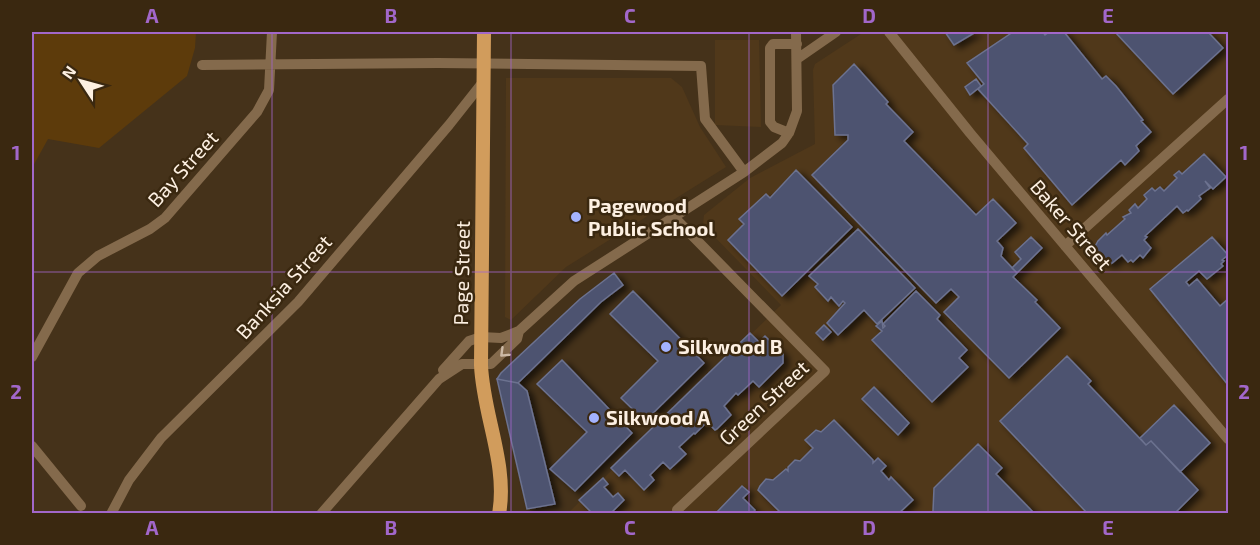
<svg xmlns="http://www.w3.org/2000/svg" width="1260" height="545" font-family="'Exo 2',sans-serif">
  <defs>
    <filter id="shadow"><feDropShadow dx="5.5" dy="3.5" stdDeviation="3" flood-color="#0009"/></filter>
  </defs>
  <rect width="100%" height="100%" fill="#45321a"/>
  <!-- built -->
  <path fill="#50381a" d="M864,32h364v481l-661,1 214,-209 -78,-80 1,-10 46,-37 65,-34 -2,-74 2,-6z
    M715,40h44l2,87 -46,-2z
    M506,78h165l11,9 18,40 26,40 -160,100 -55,53 -6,-3z"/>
  <!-- green -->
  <path fill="#5d3b0b" d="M32,32h164l-1,16 -8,28 -88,72 -51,-9 -16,29z"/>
  <!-- building -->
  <path fill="#4d536f" stroke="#6c7290" stroke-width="1.5" filter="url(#shadow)" d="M945,32h31l-22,13z
    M1013,32h30l2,3 4,-3h15l38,47 4,-3 10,10 27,34 -2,1 10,11 -15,14 3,5 -14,14 -4,-5 -49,45 -48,-57 4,-4 -50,-55 6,-5 -17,-21z
    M1115,32h93l15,16 -50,46z
    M854,64l34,38 -2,2 27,28 -9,9 72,74 17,-16 23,24 -19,18 6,7 -2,8 16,17 -4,4 24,23 -2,2 25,26 -51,50 -65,-66 15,-15 -8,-8 -15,14 -124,-128 36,-35v-5h-13l-2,-50z
    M976,79l5,7 -11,9 -5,-8z
    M1204,154l22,23 -13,12 -8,-8 5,7 -11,8 2,3 -13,12 -1,-1 -4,3 -6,-7 -32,30 2,1 -3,3 7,8 -8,10 -3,-3 -7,7 -2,-2 -3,2 -6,-7 -11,9 -2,-2 -2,2 -14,-14 5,-9 8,-8 1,2 18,-16 -2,-2 8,-4 -2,-3 6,-6 3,4 9,-9 -3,-4 8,-7 3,3 5,-4 4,4 13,-13 -3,-3 5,-4 3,3z
    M796,170l56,57 -70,69 -54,-56 16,-16 -5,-5 27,-25 4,4z
    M858,229l57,59 -38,36 -13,-14 -26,25 -11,-12 18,-20 -2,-2 -4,5 -8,-9 -3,4 -13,-14 3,-3 -9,-8z
    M1031,237l11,11 -25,25 -5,-5 9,-9 -6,-7z
    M1212,237l16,18 -6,5 2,1 -3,3 2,2 -16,13 -8,-8 -13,11 3,4 8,-7 23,27 8,-7v86l-78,-96z
    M614,273l9,12 -22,17 -83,81 -21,-4 4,-6 79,-74z
    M633,291l71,72 -59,58 -24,-23 37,-37 -48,-47z
    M916,291l24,24 -3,4 30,31 -8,8 9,9 -36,35 -60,-62 10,-9 -6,-5 6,-5 1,7 2,-2 -2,-2z
    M824,325l7,7 -8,8 -7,-7z
    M750,333l9,9 6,-6 18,18v9l-24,24 -6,-6 -15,14 -2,-2 -12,13 7,9 -14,14 -2,1 -8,-8 -12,12 -1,-1 -15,14 7,7 -16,15 -7,-7 -13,13 4,5 -10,10 -19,-20 -6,6 -8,-8z
    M1067,356l24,25 -3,3 58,61 5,-4 47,49 -24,24h-86l-88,-93z
    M562,360l70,73 -57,58 -25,-22 37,-37 -50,-48z
    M497,379l21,4 9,8 28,113 -28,5z
    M874,387l35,36 -11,12 -36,-36z
    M1174,405l36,38 -30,29 -29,-31 -5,4 -6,-7z
    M834,420l39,40v3l5,-5 8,8 -5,5 8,9 2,-3 22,23 -15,14h-116l-24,-24 2,-4 6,-7 7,1 13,-11 2,2v-4l7,-7 5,1 13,-13 -8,-8 11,-10 5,2z
    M978,444l24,24 -6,6 39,40h-99l-3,-3 1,-23z
    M603,478l5,6 -4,3 9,10 5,-4 6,7 -14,14h-17l-14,-14z
    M742,486l7,6 -6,6 12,12 -3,4h-37z"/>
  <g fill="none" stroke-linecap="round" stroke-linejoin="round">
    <!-- minor -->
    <path stroke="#846a4c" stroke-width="10" d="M889,32l81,101 258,306
      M797,59l39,-27
      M202,65l236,-2 263,3 4,53 39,53
      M789,133l-15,-6 -4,-5v-74l3,-4h24
      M674,217l151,154 -148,139
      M1065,246l163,-147
      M32,357l46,-84 20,-17 52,-27 15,-11 92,-106 12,-22 3,-58
      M443,370l26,-29 12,-4 20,1 18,-7
      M32,446l49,60
      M111,514l18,-34 32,-42 137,-136 151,-177 34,-43
      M321,514l118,-135 23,-15h29l26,-25 2,-8 55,-50 170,-109 38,-29 7,-10 8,-22 -1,-79"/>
    <!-- major -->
    <path stroke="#d19c5c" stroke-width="14" d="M484,32l-3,333c2,50 27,99 18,149"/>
  </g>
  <!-- one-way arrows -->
  <defs><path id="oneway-chevron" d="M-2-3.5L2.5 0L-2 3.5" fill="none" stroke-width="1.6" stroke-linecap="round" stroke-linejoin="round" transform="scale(1.5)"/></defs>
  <use stroke="#cdbaa6" href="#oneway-chevron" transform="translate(504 353) rotate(136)"/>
  <!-- grid -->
  <path fill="none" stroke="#a267ca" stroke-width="1.5" stroke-opacity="0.55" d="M272,32v482M511,32v482M749,32v482M988,32v482M32,272h1196"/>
  <!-- markers -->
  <g fill="#a3b2fd" stroke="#3a2810" stroke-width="2">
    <circle cx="576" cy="217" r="6"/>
    <circle cx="666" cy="347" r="6"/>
    <circle cx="594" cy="418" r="6"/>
  </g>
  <g text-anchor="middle" stroke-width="5" stroke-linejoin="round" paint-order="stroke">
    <!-- street labels -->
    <g font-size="20" fill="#fdf0e2" stroke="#3a2810">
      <text transform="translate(183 169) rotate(-48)" y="7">Bay Street</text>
      <text transform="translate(1071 225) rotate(49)" y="7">Baker Street</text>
      <text transform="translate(462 273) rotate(-89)" y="7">Page Street</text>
      <text transform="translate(284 287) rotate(-48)" y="7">Banksia Street</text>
      <text transform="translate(764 403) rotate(-43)" y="7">Green Street</text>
    </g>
    <!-- poi labels -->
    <g font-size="20" font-weight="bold" fill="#fdf0e2" stroke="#3a2810" text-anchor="start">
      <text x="588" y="213">Pagewood<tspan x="588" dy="23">Public School</tspan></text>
      <text x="678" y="354">Silkwood B</text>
      <text x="606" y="425">Silkwood A</text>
    </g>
  </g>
  <!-- border -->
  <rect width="1260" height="545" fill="none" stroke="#3a2810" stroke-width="66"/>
  <!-- north arrow -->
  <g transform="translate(81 81) rotate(306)" stroke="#3a2810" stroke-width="4.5" paint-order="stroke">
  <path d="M0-4.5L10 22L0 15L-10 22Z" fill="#fdf0e2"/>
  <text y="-9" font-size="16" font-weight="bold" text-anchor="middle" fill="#fdf0e2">N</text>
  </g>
  <rect x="33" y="33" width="1194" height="479" fill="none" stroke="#a267ca" stroke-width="2"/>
  <g font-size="20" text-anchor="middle" font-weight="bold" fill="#a267ca">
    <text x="152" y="23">A</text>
    <text x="391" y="23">B</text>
    <text x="630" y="23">C</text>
    <text x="869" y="23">D</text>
    <text x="1108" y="23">E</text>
    <text x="16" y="160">1</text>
    <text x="1244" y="160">1</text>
    <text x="16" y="399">2</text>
    <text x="1244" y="399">2</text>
    <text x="152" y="535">A</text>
    <text x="391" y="535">B</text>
    <text x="630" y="535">C</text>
    <text x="869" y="535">D</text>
    <text x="1108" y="535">E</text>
  </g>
</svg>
